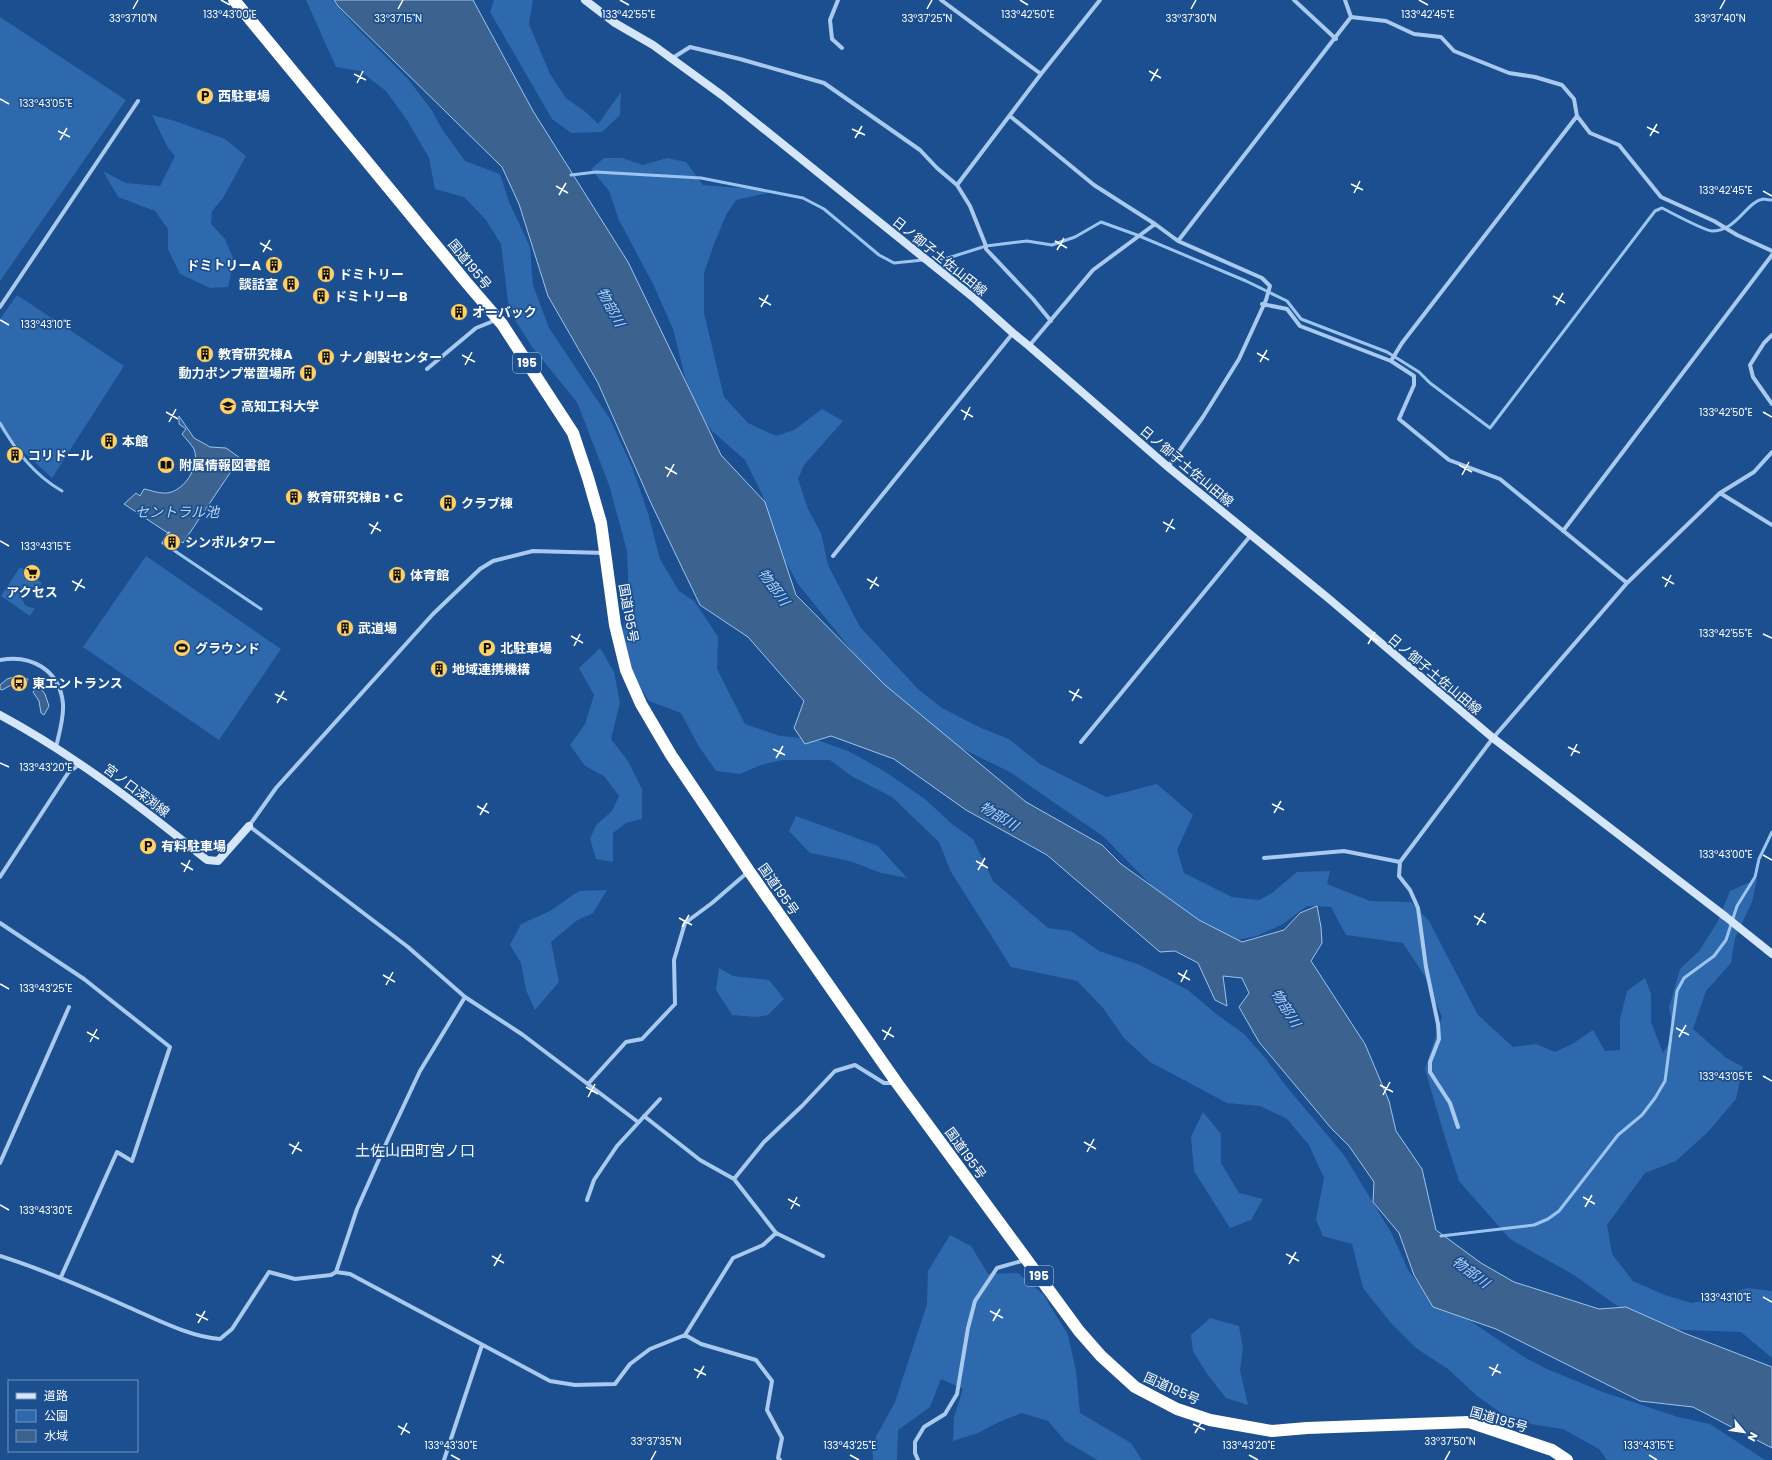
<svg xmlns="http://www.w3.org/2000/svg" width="1772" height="1460" font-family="Poppins,'Noto Sans JP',sans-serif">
  <rect width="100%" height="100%" fill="#1b4f8f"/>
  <!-- green -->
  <path fill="#2e69ad" d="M306,0h26l24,27 52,52 23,30 11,20 23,32 35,13 9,28 21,45 3,38 16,43 61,91 22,48 16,46 12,46 19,32 16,11 23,35 -1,32 28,55 35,12 34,3 34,12 36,20 41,28 27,25 21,15 20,42 55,47 23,3 28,20 41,14 48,25 27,23 29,21 22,25 20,27 58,69 48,79 16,36 19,25 33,19 64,43 23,12 56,23 75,25 32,7 55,36h-158l-8,-11 -36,-20 -27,-4 -28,-7 -31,-22 -29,-27 -32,-21 -25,-25 -28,-35 -11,-44 -29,-8 -7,-16 8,-42 -15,-33 -22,-26 -27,-13 -33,-3 -77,-41 -26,-24 -21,-30 -26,-27 -66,-14 -60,-95 -12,-30 -47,-45 -39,-20 -23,-17h-48l-21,5 -21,9 -24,-3 -18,-26 -17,-32 -32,-12 -18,-29 -9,-36 7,-38 -2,-47 -18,-66 -32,-83 -45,-55 -23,-37 -8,-66 -15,-24 -22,-23 -29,-8 -6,-31 -22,-38 -21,-29 -26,-20 -24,-4z
    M494,0h39l-4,24 21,50 16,24 21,15 11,11 23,-32 -1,23 -18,17 -31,1 -19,-14 -62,-107z
    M0,17l126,83 -126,181z
    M152,115l23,6 50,18 21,17 -23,42 -11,13 -1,13 14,15 9,21 -6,27 -18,1 -30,-14 -12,-25v-20l-13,-18 -37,-14 -15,-26 23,12 34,3 15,-30 -7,-8z
    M604,158h18l21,7 24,-7 19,4 17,23 74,6 -41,9 -10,15 -12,29 -10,29v40l20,84 24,26 28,13 18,-6 28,-21 21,12 -39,44 -6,14 10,30 13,24 7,32 32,62 59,63 23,18 39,20 28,11 31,25 66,33 51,-13 36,31 -16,35 7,23 48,24 27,3 13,-7 25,-21 33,-1 -3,13 43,17 41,1 18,19 49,94 35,32 23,-3 19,8 17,-8 21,-14 12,21 15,-1v-31l7,-28 18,-13 6,16v28l12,31 11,-18 -5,-27 11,-39 19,-18 18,-28 13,-32 27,-12 -5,23 -17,36 -4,25 -25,28 -13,38 32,28 18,10 -7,32 -28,33 -32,29 -31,12 -38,52 5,29 21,27 32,14 26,8 26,-5 30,-10 25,3v67l-31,-26 -84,-3 -44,-26 -39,-28 -64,-36 -51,-58 -16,-50 -18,-62 17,-52 -18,-42 -21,-32 -57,-8 -15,-28 -24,-1 -24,18 -26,12 -31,6 -67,-46 -11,-14 -44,-45 -94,-65 -78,-38 -66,-66 -68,-84 -23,-42 -12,-46 -18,-36 -33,-29 -16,-22 -12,-36 -11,-44 -19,-43 -35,-66 -10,-29 -18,-22z
    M17,295l107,71 -72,112 -50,-46 -2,-4v-109z
    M146,556l135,93 -62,91 -136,-93z
    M20,567l22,16 -3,4 -10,1 -7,9c2,9 4,10 13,11l-5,8 -29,-20z
    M600,648l14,24 6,31 -9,36 17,22 14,28v30l-16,4 -13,10v29l-17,-3 -6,-20 6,-14 16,-14 7,-15 -15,-20 -19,-10 -15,-21 15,-21 9,-29 -15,-27z
    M796,816l82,30 29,32 -26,-5 -31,-12 -40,-8 -21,-22z
    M607,890l-14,23 -17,8 -25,21 8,40 -24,28 -9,-20 -5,-27 -11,-18 11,-21 29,-13 29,-20z
    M719,968l14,8 36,4 15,19 -16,16 -11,2 -25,-2 -16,-25z
    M1203,1112l18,22v29l18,30 24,6 -12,21 -21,8 -36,-57 -3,-34z
    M950,1235l21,11 17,28 30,-1 25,21 25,41 8,36 4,42 51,30 11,17h-45l-32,-19 -17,-20 -26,-8 -25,10 -19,10 -25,8 1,-24 9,-28 -22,-10 -11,28 -32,23 -1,30h-24l-1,-16 23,-42 32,-98 1,-33z
    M1210,1318l29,8 4,23 -3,21 8,35 -22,-7 -19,-24 -14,-23 -2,-16z"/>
  <!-- water -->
  <path fill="#3c6290" stroke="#9cc4f0" d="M334,0h139l60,111 95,151 93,193 44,47 31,93 89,90 141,117 76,43 19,19 78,56 43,22 42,-12 16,-17 17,-7 4,21 1,16 -11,18 54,83 24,57 7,30 26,38 14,61 45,33 33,19 85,27 27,-2 58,26 88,34v81l-79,-41 -53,-6 -144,-72 -63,-22 -19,-32 -15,-42 -26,-31 1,-20 -25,-36 -18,-18 -72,-86 -20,-35 10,-14 -7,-15 -19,-2 4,30 -12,-6 -17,-37 -23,-12 -15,1 -113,-97 -81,-45 -72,-51 -63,-23 -26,8 -11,-16 10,-27 -56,-64 -48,-32 -49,-102 -53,-120 -50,-87 -29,-92 -17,-37 -164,-161z
    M179,416l15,22 16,9 16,1 14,10 -57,85 -59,-39 12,-11 4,3 4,-7c6,1 13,4 19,4 19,2 38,-26 31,-44 -3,-5 -8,-10 -12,-15l4,-5 -7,-5z
    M17,676l11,3 -2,6 -11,-2 -13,7 -2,-1v-4l7,-6z
    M38,685l7,9 4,12 -5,9 -3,-2 -2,-12 -6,-9z"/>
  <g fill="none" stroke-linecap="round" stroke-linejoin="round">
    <!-- stream -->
    <path stroke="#9cc4f0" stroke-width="3" d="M571,175l25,-3 105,6 102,20 21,11 55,46 15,8 29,-3
      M929,260l19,-2 38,-12 41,-5 25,4 23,-8 26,-15 36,13 109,46 41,20 14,18 86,33 32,20 11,11 60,45 165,-217 7,-3c10,5 41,22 50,23 25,0 34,-29 51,-32 2,0 6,1 9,1
      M0,423c16,28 34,52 62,68
      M169,533l-6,10 98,66
      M1441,1236l93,-11 14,-6 11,-8 59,-76 24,-20 13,-17 10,-17 12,-90 7,-13 30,-22 12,-16 11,-34 18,-29 4,-18 13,-27"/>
    <!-- street -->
    <path stroke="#a9c9ee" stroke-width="4" d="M838,0l-8,20 2,19 10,9
      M941,0l100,74
      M1294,0l42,39
      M1345,0l6,17
      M1351,17l35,4 28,13 27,3 13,14 55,22 26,4 27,8 12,14 3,17 13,17 29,12 42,52 53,24 23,14 35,16
      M671,59l19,-12 50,12 84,24 96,67 17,18 20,17 13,21 16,40v3l47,50 18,22
      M1010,116l84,69 61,39 23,17 84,37 8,8 -4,14 -27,59 -36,58 -35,50
      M957,185l84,-111 59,-74
      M1178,241l173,-224
      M1262,304l25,5 13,17 91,35 23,15v9l-15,34 50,41 51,19 127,104
      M0,307l138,-206
      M1772,335l-8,8 -14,22 3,12 19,27
      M1029,346l64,-76 62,-46
      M1391,361l11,-18 175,-227
      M427,369l49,-41 20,-8
      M1720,493l52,32
      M1563,531l209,-276
      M605,553l-72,-2 -40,10 -13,8 -47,45 -157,174 -27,38 159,121 57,50 58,38 115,87
      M833,556l180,-223
      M0,660c31,-6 60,10 63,44 1,14 -4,30 -7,43
      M1081,742l170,-207
      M1264,858l80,-7 56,11
      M0,877l68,-104 12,-9
      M0,923l84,56 86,68 -38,114 -15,-9 -56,125
      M588,1084l38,-42 16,-3 33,-35 -1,-44 11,-37 27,-20 36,-31
      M644,1116l56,44 34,19 42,54 47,23
      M1458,1127l-8,-24 -20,-31v-10l9,-23 -1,-15 -12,-57 -8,-59 -8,-18 -11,-14 1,-14 93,-124 134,-155 93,-90 34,-21 18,-20
      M0,1163l69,-156
      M734,1179l30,-37 38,-36 33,-35 20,-6 29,18h10
      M587,1200l7,-20 23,-34 43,-47
      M0,1256c44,14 86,32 128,51 28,12 62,30 92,32l12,-10 37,-57 26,7 36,-4 5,-3 21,-63 32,-72 31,-66 45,-74
      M336,1272l14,2 200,107 25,4 40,-1 15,-20 20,-15 35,-14 48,-77 30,-13 13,-12
      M685,1335l16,9 55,16 16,21 -5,29 15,28 -4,20 2,2
      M444,1460l38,-115
      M918,1460l-3,-7v-11l9,-15 21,-13 12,-20 11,-66 7,-27 22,-33 28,-8"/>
    <!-- secondary -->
    <path stroke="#d6e6fa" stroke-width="8" d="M585,0l30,23 38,22 70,51 252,203 38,34 16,13 139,121 160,131 165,140 233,179 46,37
      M0,715c76,41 141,92 207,145l11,1 31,-35"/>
    <!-- highway -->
    <path stroke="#fff" stroke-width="12" d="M234,0l232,282 36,42 71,109 15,45 13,45 14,102 11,45 15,34 30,51 78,116 148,212 182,248 22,25 34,31 42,22 33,11 62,11 35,-3 162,-6 83,28 15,10"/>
  </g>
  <!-- ticks -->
  <path fill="none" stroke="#fff" stroke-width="1.5" d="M221,0l9,5M620,0l9,5M1020,0l8,5M1419,0l9,5M133,9l5,-9M398,9l5,-9M927,9l5,-9M1191,9l5,-9M1720,9l5,-9M1149,71l12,7M354,74l12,6M1151,81l7,-12M357,83l6,-12M0,99l9,5M1647,127l12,6M852,129l13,6M58,131l12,6M1650,136l7,-12M855,138l7,-12M60,140l7,-12M1351,184l12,6M556,186l12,7M1763,191l9,5M1354,193l6,-12M559,195l7,-12M1055,241l12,7M260,243l12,7M1057,250l7,-12M263,252l7,-12M1553,296l12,7M759,298l12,7M1556,305l7,-12M761,307l7,-12M0,320l9,5M1257,353l12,7M462,355l13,7M1260,362l7,-12M465,365l7,-13M961,410l12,7M166,412l12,7M1763,412l9,5M964,420l6,-13M169,422l7,-13M1459,465l13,7M665,467l12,7M1462,475l7,-13M667,477l7,-13M1163,522l12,7M369,524l12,7M1166,532l7,-13M371,534l7,-12M0,541l9,5M1662,577l12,7M867,579l12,7M72,581l13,7M1665,587l6,-12M870,589l7,-12M75,591l7,-12M1366,634l12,7M1763,634l9,4M571,636l12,7M1368,644l7,-12M574,646l6,-12M1069,691l13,7M275,694l12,6M1072,701l7,-12M277,703l7,-12M1568,747l12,6M773,749l12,6M1571,756l6,-12M776,758l7,-12M0,763l9,4M1272,804l12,6M477,806l12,7M1274,813l7,-12M480,815l7,-12M1763,855l9,5M976,861l12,7M181,863l12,7M978,870l7,-12M184,872l6,-12M1474,916l12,7M679,918l13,7M1477,925l7,-12M682,927l7,-12M1178,973l12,7M383,975l12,7M1181,982l6,-12M0,984l9,5M386,985l7,-13M1676,1028l13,7M882,1030l12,7M87,1032l12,7M1679,1037l7,-12M884,1040l7,-13M90,1042l7,-13M1763,1076l9,5M1380,1085l13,7M586,1087l12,7M1383,1095l7,-13M588,1097l7,-13M1084,1142l12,7M289,1144l13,7M1087,1152l7,-13M292,1154l7,-12M1583,1197l12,7M788,1199l12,7M0,1205l9,5M1585,1207l7,-12M791,1209l6,-12M1286,1254l13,7M492,1256l12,7M1289,1264l7,-12M494,1266l7,-12M1763,1297l9,5M990,1311l13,7M196,1314l12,6M993,1321l7,-12M198,1323l7,-12M1489,1367l12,6M694,1369l12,6M1492,1376l6,-12M697,1378l7,-12M1193,1424l12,6M398,1426l12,7M1195,1433l7,-12M401,1435l6,-12M451,1455l9,5M850,1455l9,5M1249,1455l9,5M1649,1455l8,5M651,1460l5,-9M1445,1460l5,-9"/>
  <!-- icons -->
  <defs>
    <g id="parking-disc" transform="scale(0.9)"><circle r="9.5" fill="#ffd166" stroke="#1b4f8f"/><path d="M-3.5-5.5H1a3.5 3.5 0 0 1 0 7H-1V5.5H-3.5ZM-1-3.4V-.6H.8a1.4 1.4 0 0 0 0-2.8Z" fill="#111"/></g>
    <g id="building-disc" transform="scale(0.9)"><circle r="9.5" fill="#ffd166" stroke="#1b4f8f"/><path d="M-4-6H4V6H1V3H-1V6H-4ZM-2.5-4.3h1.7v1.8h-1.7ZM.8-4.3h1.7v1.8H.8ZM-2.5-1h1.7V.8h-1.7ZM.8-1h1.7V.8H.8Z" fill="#111"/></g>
    <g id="university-disc" transform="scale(0.9)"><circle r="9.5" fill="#ffd166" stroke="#1b4f8f"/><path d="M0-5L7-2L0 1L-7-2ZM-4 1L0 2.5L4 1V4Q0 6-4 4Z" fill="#111"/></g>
    <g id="library-disc" transform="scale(0.9)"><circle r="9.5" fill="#ffd166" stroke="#1b4f8f"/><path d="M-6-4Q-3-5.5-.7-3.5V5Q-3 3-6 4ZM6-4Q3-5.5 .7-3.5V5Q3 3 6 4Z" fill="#111"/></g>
    <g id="supermarket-disc" transform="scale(0.9)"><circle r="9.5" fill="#ffd166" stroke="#1b4f8f"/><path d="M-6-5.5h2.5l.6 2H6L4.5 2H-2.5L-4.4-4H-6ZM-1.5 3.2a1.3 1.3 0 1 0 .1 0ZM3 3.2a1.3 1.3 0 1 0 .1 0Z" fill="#111"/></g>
    <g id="stadium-disc" transform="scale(0.9)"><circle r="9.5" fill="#ffd166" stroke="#1b4f8f"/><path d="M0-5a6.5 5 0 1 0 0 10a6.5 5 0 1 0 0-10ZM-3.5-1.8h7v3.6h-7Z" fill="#111"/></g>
    <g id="bus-disc" transform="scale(0.9)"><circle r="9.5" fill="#ffd166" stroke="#1b4f8f"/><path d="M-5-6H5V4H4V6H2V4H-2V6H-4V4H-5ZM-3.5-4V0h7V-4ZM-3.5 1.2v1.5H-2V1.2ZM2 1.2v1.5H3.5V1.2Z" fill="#111"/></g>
  </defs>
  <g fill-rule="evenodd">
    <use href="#parking-disc" x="205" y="96"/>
    <use href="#building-disc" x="274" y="265"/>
    <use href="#building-disc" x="326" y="274"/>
    <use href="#building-disc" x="291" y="284"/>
    <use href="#building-disc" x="321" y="296"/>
    <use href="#building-disc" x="459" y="312"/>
    <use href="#building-disc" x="205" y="354"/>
    <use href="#building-disc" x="326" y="357"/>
    <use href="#building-disc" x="308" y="373"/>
    <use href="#university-disc" x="228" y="406"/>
    <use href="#building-disc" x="109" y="441"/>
    <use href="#building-disc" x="15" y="455"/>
    <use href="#library-disc" x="166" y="465"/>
    <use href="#building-disc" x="294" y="497"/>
    <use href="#building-disc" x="448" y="503"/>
    <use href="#building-disc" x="172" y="542"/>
    <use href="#supermarket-disc" x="32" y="573"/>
    <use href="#building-disc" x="397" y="575"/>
    <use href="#building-disc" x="345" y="628"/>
    <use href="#stadium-disc" x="182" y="648"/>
    <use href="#parking-disc" x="487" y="648"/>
    <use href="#building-disc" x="439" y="669"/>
    <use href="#bus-disc" x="19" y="683"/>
    <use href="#parking-disc" x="148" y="846"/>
  </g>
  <g text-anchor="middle" stroke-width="3.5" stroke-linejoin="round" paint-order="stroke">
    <!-- shield labels -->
    <g fill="#1b4f8f" stroke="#bbcadd" stroke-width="1">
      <rect x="513" y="353" width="28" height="20" rx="3"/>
      <rect x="1025" y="1266" width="28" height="20" rx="3"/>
    </g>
    <g font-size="12" font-weight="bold" fill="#fff">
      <text x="527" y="367">195</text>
      <text x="1039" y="1280">195</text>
    </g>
    <!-- poi labels -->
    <g font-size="13" font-weight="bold" fill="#fff" stroke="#1b4f8f" text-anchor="start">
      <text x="218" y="101">西駐車場</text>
      <text x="261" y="270" text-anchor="end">ドミトリーA</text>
      <text x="339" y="279">ドミトリー</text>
      <text x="278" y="289" text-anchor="end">談話室</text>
      <text x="334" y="301">ドミトリーB</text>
      <text x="472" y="317">オーバック</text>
      <text x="218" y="359">教育研究棟A</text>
      <text x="339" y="362">ナノ創製センター</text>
      <text x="295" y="378" text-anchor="end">動力ポンプ常置場所</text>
      <text x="241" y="411">高知工科大学</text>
      <text x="122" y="446">本館</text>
      <text x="28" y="460">コリドール</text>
      <text x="179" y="470">附属情報図書館</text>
      <text x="307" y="502">教育研究棟B・C</text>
      <text x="461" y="508">クラブ棟</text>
      <text x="185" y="547">シンボルタワー</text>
      <text x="410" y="580">体育館</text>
      <text x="32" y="597" text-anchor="middle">アクセス</text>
      <text x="358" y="633">武道場</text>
      <text x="195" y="653">グラウンド</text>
      <text x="500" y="653">北駐車場</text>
      <text x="452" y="674">地域連携機構</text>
      <text x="32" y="688">東エントランス</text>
      <text x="161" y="851">有料駐車場</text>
    </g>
    <!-- street labels -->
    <g font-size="13" fill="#fff" stroke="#1b4f8f">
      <text transform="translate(940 256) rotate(39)" y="5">日ノ御子土佐山田線</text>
      <text transform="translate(470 264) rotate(51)" y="5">国道195号</text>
      <text transform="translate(1187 466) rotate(40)" y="5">日ノ御子土佐山田線</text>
      <text transform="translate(629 613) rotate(80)" y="5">国道195号</text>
      <text transform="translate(1435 674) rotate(40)" y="5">日ノ御子土佐山田線</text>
      <text transform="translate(137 790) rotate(37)" y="5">宮ノ口深渕線</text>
      <text transform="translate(779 889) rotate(55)" y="5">国道195号</text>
      <text transform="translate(966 1153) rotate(54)" y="5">国道195号</text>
      <text transform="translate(1172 1388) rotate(24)" y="5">国道195号</text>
      <text transform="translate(1499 1419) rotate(16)" y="5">国道195号</text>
    </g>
    <!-- water labels -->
    <g font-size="14" font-style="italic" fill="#b5d3f5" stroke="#1b4f8f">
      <text transform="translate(611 307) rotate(62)" y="5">物部川</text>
      <text x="177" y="517">セントラル池</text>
      <text transform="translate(774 587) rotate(54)" y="5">物部川</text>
      <text transform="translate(999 816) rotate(31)" y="5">物部川</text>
      <text transform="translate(1286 1008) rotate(58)" y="5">物部川</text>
      <text transform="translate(1471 1272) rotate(37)" y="5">物部川</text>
    </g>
    <!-- quarter labels -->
    <g font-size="15" fill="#fff" stroke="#1b4f8f">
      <text x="415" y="1156">土佐山田町宮ノ口</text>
    </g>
  </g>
  <g font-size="10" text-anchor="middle" fill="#fff" stroke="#1b4f8f" stroke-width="3.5" stroke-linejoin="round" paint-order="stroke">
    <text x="230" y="18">133°43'00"E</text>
    <text x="629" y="18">133°42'55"E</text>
    <text x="1028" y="18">133°42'50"E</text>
    <text x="1428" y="18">133°42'45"E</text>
    <text x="133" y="22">33°37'10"N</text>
    <text x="398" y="22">33°37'15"N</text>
    <text x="927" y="22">33°37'25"N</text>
    <text x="1191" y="22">33°37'30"N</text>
    <text x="1720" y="22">33°37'40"N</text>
    <text x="46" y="107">133°43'05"E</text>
    <text x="1726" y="194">133°42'45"E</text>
    <text x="46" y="328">133°43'10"E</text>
    <text x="1726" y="416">133°42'50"E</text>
    <text x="46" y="550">133°43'15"E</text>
    <text x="1726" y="637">133°42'55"E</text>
    <text x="46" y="771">133°43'20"E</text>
    <text x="1726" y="858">133°43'00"E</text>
    <text x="46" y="992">133°43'25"E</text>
    <text x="1726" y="1080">133°43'05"E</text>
    <text x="46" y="1214">133°43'30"E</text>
    <text x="1726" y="1301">133°43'10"E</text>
    <text x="656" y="1445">33°37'35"N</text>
    <text x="1450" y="1445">33°37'50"N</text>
    <text x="451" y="1449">133°43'30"E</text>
    <text x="850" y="1449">133°43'25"E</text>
    <text x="1249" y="1449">133°43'20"E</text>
    <text x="1649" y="1449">133°43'15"E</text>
  </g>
  <!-- legend -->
  <rect x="8" y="1380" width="130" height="72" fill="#1b4f8f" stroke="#7695bc"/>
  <rect x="16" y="1393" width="20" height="6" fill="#d6e6fa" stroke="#7695bc"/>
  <text x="44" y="1400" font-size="12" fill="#ffffff">道路</text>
  <rect x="16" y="1410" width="20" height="12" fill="#2e69ad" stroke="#7695bc"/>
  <text x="44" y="1420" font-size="12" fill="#ffffff">公園</text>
  <rect x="16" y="1430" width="20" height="12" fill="#3c6290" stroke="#7695bc"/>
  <text x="44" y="1440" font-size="12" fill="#ffffff">水域</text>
  <!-- north arrow -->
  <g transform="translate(1744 1432) rotate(119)" stroke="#1b4f8f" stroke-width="3" paint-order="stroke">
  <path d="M0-3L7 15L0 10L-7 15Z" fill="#ffffff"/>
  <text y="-6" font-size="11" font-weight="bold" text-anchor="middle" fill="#ffffff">N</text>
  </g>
</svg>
